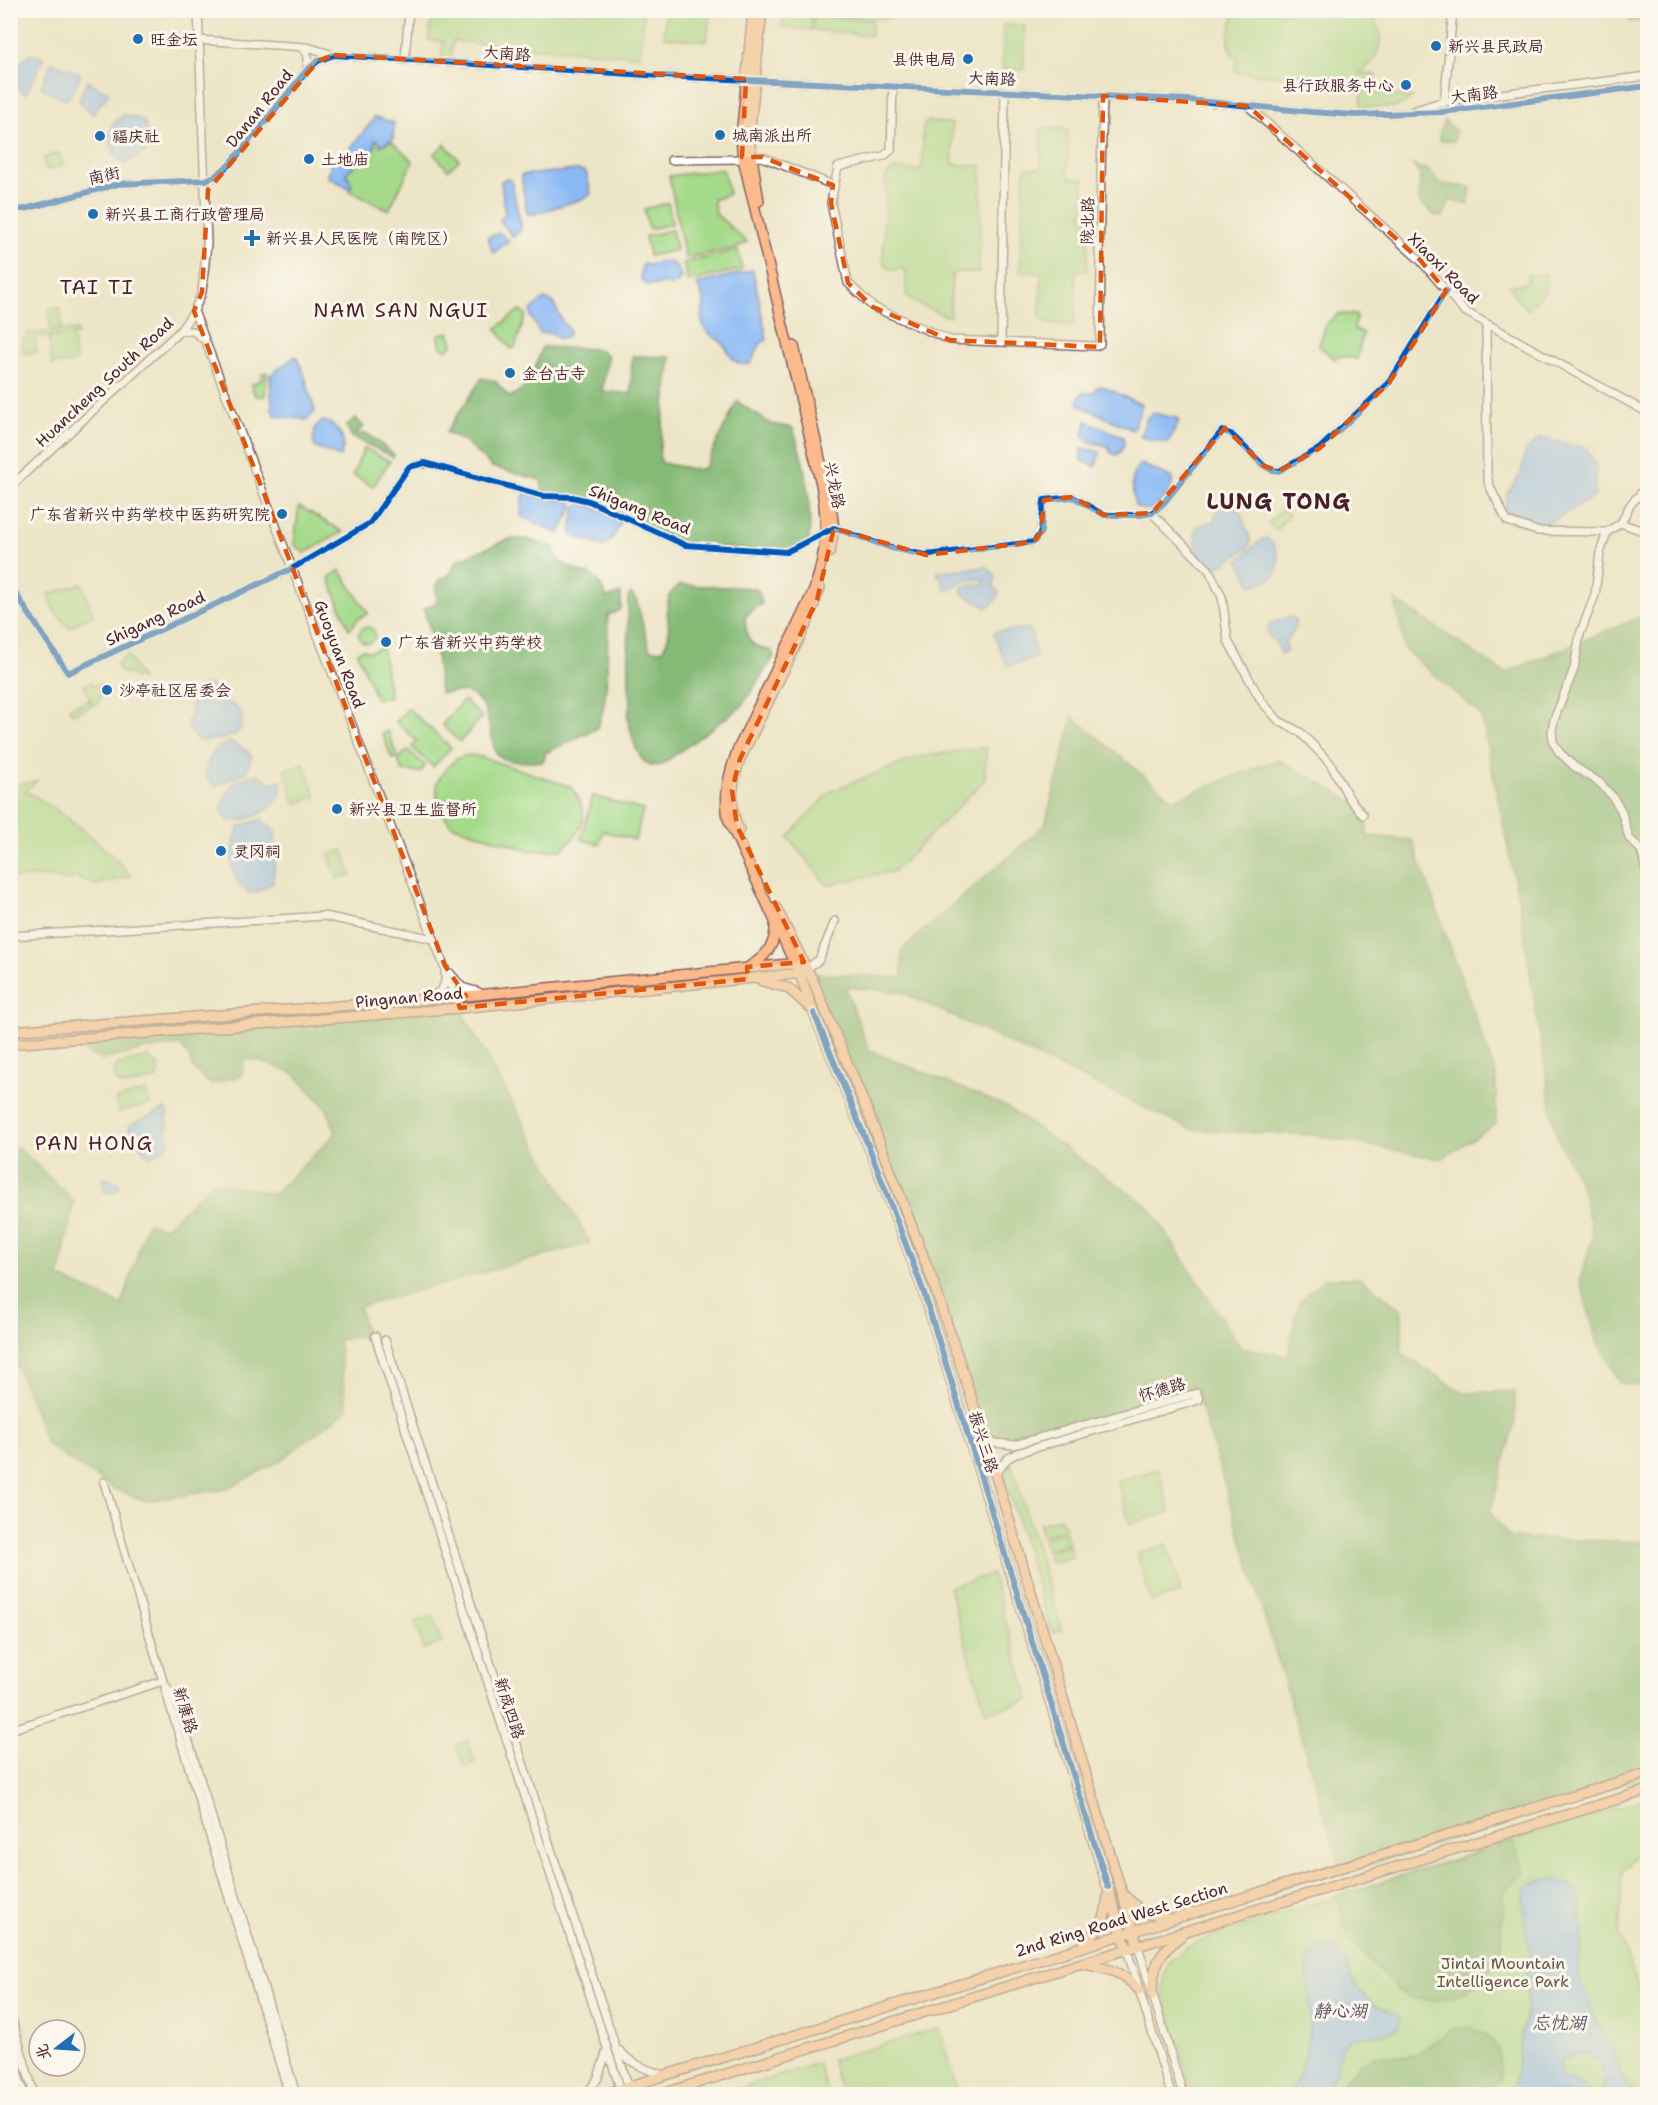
<svg xmlns="http://www.w3.org/2000/svg" width="1658" height="2105" font-family="'Shantell Sans','LXGW WenKai TC',sans-serif">
  <rect width="100%" height="100%" fill="#fbf7ec"/>
  <filter id="ink" filterUnits="userSpaceOnUse"><feTurbulence type="fractalNoise" baseFrequency=".0167" numOctaves="2"/><feDisplacementMap in="SourceGraphic" scale="12" xChannelSelector="R" yChannelSelector="G"/><feConvolveMatrix kernelMatrix="1 2 1 2 8 2 1 2 1" color-interpolation-filters="sRGB"/></filter>
  <filter id="wash" filterUnits="userSpaceOnUse"><feTurbulence type="fractalNoise" baseFrequency=".008" numOctaves="4" result="noise"/><feDisplacementMap in="SourceGraphic" scale="24" xChannelSelector="R" yChannelSelector="G"/><feGaussianBlur stdDeviation="1.35" result="paint"/><feColorMatrix in="noise" values="0 0 0 0 0 0 0 0 0 0 0 0 0 0 0 0 0 1.4 0 .05"/><feComposite in="paint" operator="in"/></filter>
  <g filter="url(#wash)">
    <rect width="100%" height="100%" fill="#ede5c7"/>
    <!-- green -->
    <path fill="#a5da8a" stroke="#787c5a" stroke-width="1.5" d="M432,11h212l-4,45 -187,-15 -3,22 -9,-1 2,-20 -14,-2z
      M666,11h44l-3,30 -43,-4z
      M783,11v-1l123,1c-9,6 -18,8 -29,8z
      M1237,11h129c23,15 16,49 -6,62l17,2 -1,9 -141,-12 1,-10h5c-2,-2 -6,-4 -8,-7 -8,-12 -3,-33 4,-44z
      M1628,11h19v9l-17,2z
      M783,13l29,3 -1,14 -29,-3z
      M814,16l58,5 -1,15 -58,-6z
      M1003,25l22,1 -1,44 -22,-1z
      M1362,89l51,9 -17,9h-35z
      M928,121l24,3 1,40 29,2 -3,107 -22,-1 -5,2 -2,42h-4l-35,-15 -5,-7v-22l-2,-3c-10,1 -17,2 -21,-9l3,-83 6,-8 30,1 1,-44z
      M1044,128h20l4,3v43l4,5h12l-1,40 6,1 -2,51h-11l-1,50 -4,4 -21,-1 -10,-5 1,-46 -21,-1 4,-101 3,-3h14v-37z
      M375,140h4l1,6 11,-5 22,20 -24,49 -40,-19 3,-7 -6,-11 28,-25z
      M445,144l14,16 -11,10 -14,-16z
      M59,153l4,12 -17,5 -3,-12z
      M723,169l6,25 -16,6 3,14 31,28 -11,6 -51,10 -16,-82z
      M668,203l4,21 -23,5 -5,-20z
      M672,230l4,20 -27,6 -4,-20z
      M738,250l4,19 -54,13 -5,-19z
      M1527,275h20l-2,16 -16,19 -11,-9 -8,-15 18,-4z
      M60,308l2,21 -12,1 -1,-21z
      M519,310l7,4 -11,33 -4,2 -15,-20z
      M1338,314l19,1 -3,14 9,4 -6,26 -18,-3 -4,3 -16,-13 7,-22z
      M77,330v5h-5l4,27 -24,3 -3,-27 13,-2 -27,1 2,15 -13,2 -2,-15 5,-1v-5z
      M449,332l4,12 -6,6 -6,-3 -3,-12z
      M267,372l-2,24h-10l-4,-11 11,-6v-5z
      M364,448l26,13 -17,26 -20,-12z
      M299,506l44,26 -39,21 -10,-9z
      M1282,509l7,6 -13,15 -7,-7z
      M340,570l28,43 -12,7 -2,5 -5,4 -20,-51z
      M82,584l11,31 -24,13 -15,-18 -6,-16z
      M359 635a8 8 0 1 1 16 0a8 8 0 1 1-16 0Z
      M382,647l8,50 -14,2 -19,-47 6,-3 6,3z
      M128,655l13,24 -22,-8 -2,-8z
      M91,682l2,4 8,-3 -2,20 -6,2 -9,-20z
      M89,700l2,6 -19,8 -3,-6z
      M464,700l18,17 -22,25 -18,-17z
      M408,708l43,40 -18,19 -21,-20 5,-6 -21,-19z
      M388,731l9,26 -5,2 -10,-26z
      M986,747l-1,33 -91,91 -67,14 -39,-48 43,-46 87,-34z
      M408,750l17,15 -3,7 -20,-1 -4,-12z
      M467,755l15,2 89,30c21,28 14,42 -10,63l-30,1 -80,-26 -14,-19v-24l8,-12 11,-11z
      M304,763l12,34 -20,7 -12,-34z
      M38,780l-13,11c40,21 75,52 107,85l-37,9 -22,-8 -2,4 -27,-5 -33,2v-92z
      M593,796l50,14 -8,30 -32,-9 -4,13 -18,-5z
      M343,850l8,25 -14,4 -8,-24z
      M148,1057l10,8 1,7 -3,7 -31,7 -9,-4 -2,-12 4,-6z
      M146,1091l4,13 -31,8 -3,-13z
      M1011,1463l51,167 -10,3 -48,-156z
      M1158,1469l12,43 -40,12 -13,-43z
      M1061,1518l4,11 -23,7 -3,-12z
      M1065,1532l4,11 -23,7 -3,-12z
      M1167,1544l14,49 -30,8 -14,-48z
      M1069,1545l3,12 -22,6 -3,-11z
      M992,1574l37,126 -43,13 -37,-126z
      M433,1616l9,27 -18,6 -9,-27z
      M468,1741l7,22 -11,4 -8,-22z
      M1647,1798v41l-25,33 -3,62 28,79v81h-454l-29,-97 -1,-20 6,-15 18,-15 25,-11 111,-36z
      M939,2028l18,62 -16,4h-99l-11,-34z
      M818,2063l10,31h-107z"/>
    <!-- forest -->
    <path fill="#84ba76" stroke="#676c50" stroke-width="1.5" d="M1444,120l12,11 -2,10h-14l-1,-5z
      M1412,165l16,5 13,14 30,3 -3,18 -18,-5 -7,17 -7,-1 -17,-14 1,-28z
      M542,347l57,2 9,7 -6,35 29,3 1,-38 39,1 -12,98 3,8 36,7 7,-3 32,-66 34,23 22,4c13,41 19,70 16,113l-23,11 -101,-7 -96,-44 -45,-5 -3,-16 -49,-13 -27,-25 -19,-10 36,-54 13,3 14,16c20,-8 27,-30 33,-50z
      M356,418l8,9 -7,5 2,2h9l26,21 -1,2 -41,-20 -6,-12z
      M510,539h15l28,8 5,11 6,6 17,9 9,1 8,7 9,17 14,-5v15l-4,4 -9,3c-1,28 2,91 -12,114l-51,24v4l-3,5c-11,-1 -32,2 -42,-5 -13,-9 -5,-55 -32,-64 -8,-3 -20,0 -28,0l-4,-42 -12,-42 13,-7 -1,-13 3,-9 12,-6 5,-13c18,-8 36,-15 54,-22z
      M680,585l75,3 4,4 3,12 -7,3 -10,10c1,22 3,30 27,34l2,6 -33,50 -80,58c-19,4 -25,-14 -29,-30 -1,-6 -5,-13 -4,-19 1,-12 5,-15 1,-28l-1,-90 3,-5 5,7 14,50h12c15,-20 -1,-37 8,-55 2,-4 7,-8 10,-10z
      M1395,600l110,73 142,-59v772l-27,-3 -23,-41 -17,-62 13,-44 -10,-45 -28,-59 -36,-230 -38,-187 -76,-65z
      M1073,717l100,83 105,-41 90,51 -1,26 45,4 84,235v49l-55,35 -127,-24 -122,-5 -290,-138 -57,-5 24,63 136,56 144,101 92,141 47,8 10,-52 26,-26h36l42,32v44l62,39 51,-2v31l-25,91 20,25 137,4v235l-305,96 -145,-480 -183,51 -25,-3 -59,-165 -120,-303 92,5v-29l143,-124z
      M456,997l4,11 130,235 -231,64 8,29 -29,4 9,70 -69,52 -52,27 -80,12 -32,-12 -67,-44 -13,-36 -23,-58 -1,-204 9,1 55,53 -15,76 63,28 25,-82 18,5 48,-46 61,12 62,-61 -9,-24 -34,-36 -36,-13h-13l-2,16 -32,8 -17,-16 -4,-12 -9,-11 -37,5 -41,10 -27,-13 7,-21z
      M1514,1842l10,32 -13,10 -7,9 -4,62 -23,29 -16,11 -25,5 -22,-1 -14,-7 -51,-54 -12,-42z
      M1469,2027c29,10 32,25 31,53l-19,14h-142l6,-14 13,-15 17,-9 30,1 13,-4 33,-23z"/>
    <!-- water -->
    <path fill="#8ab9f5" stroke="#6a6c90" stroke-width="1.5" fill-rule="evenodd" d="M30,55l13,2 1,2 -18,34h-2c-14,-12 -10,-29 6,-38z
      M52,62l27,11 1,3 -12,24h-3l-24,-13z
      M87,81l22,12 -16,21 -12,-9 -2,-5z
      M124,115l13,3 7,4 7,25 -1,2 -25,15c-16,-12 -23,-36 -1,-49z
      M375,117l19,6 -1,16 -13,7 -1,-5 -4,-1v8l-29,25 6,11 -3,4 -21,-11 4,-22h8l2,3c11,-13 23,-27 33,-41z
      M578,170l8,2 5,22 -9,5 -51,16 -4,-2 -6,-38z
      M507,178l4,3 10,44v5l-8,7 -13,-17 5,-6 -4,-33z
      M500,233l9,8 -16,12 -5,-16z
      M664,261c12,2 14,6 17,17l-5,6 -6,2 -2,-3c-16,4 -34,5 -25,-19l6,1z
      M753,270l14,70 -6,3 -11,21c-20,2 -17,-9 -27,-20 -7,-8 -16,-8 -20,-19 -4,-13 1,-13 1,-23 -1,-5 -5,-13 -7,-18z
      M544,299l9,3 10,21 6,6v5l-5,4h-6l-7,-5h-11l-9,-16v-7z
      M296,356l9,20 10,35 -1,2 -7,7 -31,-4 -4,-6 -2,-35z
      M1102,386l40,19 -9,25 -54,-25 -1,-4 4,-8h12l3,-6z
      M1152,413l24,5 3,3 -11,22 -28,-6 7,-19z
      M323,421c10,1 22,15 20,26 0,4 -2,7 -3,10l-25,-10 -2,-6 3,-15z
      M1086,421l36,15c4,5 1,15 -5,19l-6,-2 -3,-7 -18,-4 -7,-6z
      M1540,438l46,10 10,17 -2,32 -55,31 -26,-5 -8,-15 2,-14 14,-20 5,-23z
      M1082,448l18,4 -4,14 -15,-6z
      M1141,464l32,14c-1,16 -21,40 -38,28 -2,-13 -7,-33 6,-42z
      M525,494l46,7 2,5 -13,27h-3l-36,-17 1,-17z
      M579,505h9l34,14c-3,9 -10,23 -19,27l-32,-11 4,-28z
      M1224,507h7l9,4 11,30 -2,6 -28,18 -8,2 -4,-1 -13,-15 -1,-21 7,-6 11,-2 5,-13z
      M1267,538c11,10 15,25 7,39l-22,9 -13,-26 23,-21z
      M987,567l8,8 -1,12 5,5 -4,9 -8,6 -26,-14 1,-6 12,-3 10,1 1,-5c-11,-2 -27,1 -35,10h-5l-3,-11 -5,-5 1,-3z
      M1289,617l6,2c2,9 -2,17 -10,22l2,11 -6,3 -4,-12c-6,-3 -9,-9 -10,-15l5,-5z
      M1028,628l2,2 6,23 -2,6 -25,7 -2,-1 -13,-30 1,-3z
      M209,685c9,3 10,11 17,16 9,6 16,8 16,21 -1,19 -29,17 -43,19 -4,-3 -10,-9 -12,-15 -1,-4 3,-9 4,-13 2,-17 -1,-24 18,-28z
      M231,742l15,8 6,6 -6,17 -31,13 -10,-11c4,-18 7,-27 26,-33z
      M257,774l14,9 10,-2c6,24 -32,42 -52,40l-8,-11c6,-23 11,-29 36,-36z
      M261,819l14,12 1,15 -3,37 -15,8 -10,2c-16,-14 -18,-27 -14,-48 1,-6 2,-12 5,-18z
      M165,1109l2,3 1,33 -17,12 -7,-5 -15,-24 2,-4z
      M104,1178l13,4 3,3 -1,3c-5,4 -8,6 -15,3l-2,-9z
      M1542,1880h16l13,5 8,12 4,34 -5,36 1,12 9,17 6,20 19,34 9,27 5,7 12,10h-135l11,-9 7,-54 5,-23 1,-42 2,-11 -7,-55 5,-13zM1587,2053c15,7 20,20 15,36l-7,4 -7,-1c-7,-10 -12,-11 -25,-13l-4,-8 3,-10 12,-6z
      M1335,1947c10,10 12,22 18,34 8,17 29,27 45,35l2,5 -1,6 -17,7 -30,4 -12,11 -4,24 -13,21h-33c16,-28 21,-58 20,-90 0,-16 -7,-33 1,-47 4,-9 15,-9 24,-10z"/>
  </g>
  <g filter="url(#ink)">
    <g fill="none" stroke-linecap="round" stroke-linejoin="round">
      <!-- minor casing -->
      <g stroke="#836462" stroke-width="10">
        <path id="minor" d="M198,40l109,7 27,8
          M301,47c9,6 8,14 5,24
          M405,60l4,-50
          M893,87l-2,63 -7,6 -46,11 -7,36 17,80 25,24 77,33 146,6 4,-2 1,-83 -2,-7 4,-158
          M1444,103l9,-93
          M1248,106l172,154 44,51 184,102
          M1413,111l31,-10 204,-25
          M671,160l72,-1 19,-2 71,28
          M10,210l15,-1 93,-25 88,-4 9,-4 15,-12 76,-93 12,-10 16,-6 328,21 526,24 124,12 43,3 88,-3 205,-26
          M194,311l266,697
          M1486,324l1,150 2,11 18,36 30,10 70,1 14,-9 9,-18 18,-20
          M180,331h13l12,9
          M1001,341l4,-249
          M10,487l170,-156 14,-20 8,-19 5,-49 -9,-233
          M1152,513l57,57 13,27 6,44 34,61 17,19 21,11 30,31 19,35 14,17
          M1621,523l27,10
          M1607,532l-7,21 -5,42 -15,39 -6,35 -20,51 -2,11 1,11 6,10 16,15 25,16 12,13 9,14 8,28 12,12 7,28
          M10,585l58,88 225,-105 77,-45 39,-56 16,-4 119,33 28,1 17,4 96,44 101,7 48,-24 57,20 35,7 108,-13 7,-10 3,-32 29,-3 31,18h36l12,-2 11,-9 59,-73 9,3 33,32 7,4 8,1 41,-23 69,-65 57,-92
          M10,936l314,-20 110,23
          M807,968l12,-8 16,-39
          M450,973l12,14 17,5
          M429,997c12,-4 18,-11 16,-25
          M375,1336l247,758
          M385,1340l246,754
          M984,1437l11,6 19,2 183,-52 2,7 -182,53 -10,6 -12,16
          M163,1681l14,22 119,391
          M165,1689l124,405
          M10,1730l153,-49 -59,-199
          M1138,1946l45,148
          M1127,1950l44,144
          M10,2013l24,81
          M10,2050l14,44
          M620,2051c11,13 26,18 42,24
          M587,2094l11,-16 9,-28"/>
      </g>
      <!-- major casing -->
      <g stroke="#836462" stroke-width="12">
        <path id="major" d="M753,10l-12,128 2,21 78,325c7,41 6,66 -7,106l-77,161c-9,26 -13,41 -9,68l74,161 12,33 60,147 49,130 204,660
          M759,201l-10,-62 13,-129
          M794,346l37,160 3,22 -4,24
          M739,830c-11,-24 -7,-47 1,-71l67,-136 13,-35
          M776,908l38,75 55,132 66,172 49,150 154,509
          M750,966c17,-10 26,-22 25,-42
          M762,981l26,7 21,19
          M10,1031l446,-34 343,-34
          M10,1044l450,-36 343,-35
          M1125,1896l17,16 28,7
          M1083,1944c19,-17 23,-23 25,-49
          M1084,1964c25,5 38,7 55,26
          M1152,1995c1,-29 5,-40 29,-59
          M604,2094l1044,-321
          M662,2094l420,-131 566,-173"/>
      </g>
      <!-- minor -->
      <use href="#minor" stroke="#fff" stroke-width="7"/>
      <!-- major -->
      <use href="#major" stroke="#fcba8d" stroke-width="9"/>
      <!-- cycleway casing -->
      <g stroke="#fbf7ec" stroke-width="10">
        <path id="cycleway" d="M10,210l15,-1 93,-25 88,-4 9,-4 15,-12 76,-93 12,-10 16,-6 328,21 526,24 124,12 43,3 88,-3 205,-26
          M10,585l58,88 225,-105 77,-45 39,-56 16,-4 119,33 28,1 17,4 96,44 101,7 48,-24 57,20 35,7 108,-13 7,-10 3,-32 29,-3 31,18h36l12,-2 11,-9 59,-73 9,3 33,32 7,4 8,1 41,-23 69,-65 57,-92
          M814,1013l60,147 49,130 185,597"/>
      </g>
      <!-- cycleway -->
      <use href="#cycleway" stroke="#0057b8" stroke-width="6"/>
    </g>
  </g>
  <!-- marked area -->
  <path d="M0 0H1658V2105H0ZM334,55l412,24 -4,78h20l71,28 -2,18 17,80 25,24 77,33 150,7 3,-251 145,10 172,154 26,31 -57,92 -69,65 -41,23 -15,-5 -39,-38 -73,85 -48,2 -31,-18 -29,3 -3,32 -7,10 -108,13 -92,-27 -17,72 -77,159 -8,31 5,36 67,136 -57,5 1,12 -288,29 -4,-11 10,-1 -21,-30 -251,-655 8,-19 6,-102 110,-129z" fill="#ede5c7" fill-opacity=".55" fill-rule="evenodd"/>
  <path fill="none" stroke="#e0560e" stroke-width="4.5" stroke-dasharray="12 8" stroke-linejoin="round" d="M334,55l412,24 -4,78h20l71,28 -2,18 17,80 25,24 77,33 150,7 3,-251 145,10 172,154 26,31 -57,92 -69,65 -41,23 -15,-5 -39,-38 -73,85 -48,2 -31,-18 -29,3 -3,32 -7,10 -108,13 -92,-27 -17,72 -77,159 -8,31 5,36 67,136 -57,5 1,12 -288,29 -4,-11 10,-1 -21,-30 -251,-655 8,-19 6,-102 110,-129z"/>
  <!-- markers -->
  <g fill="#1f6fb2" stroke="#fbf7ec" stroke-width="2">
    <circle cx="138" cy="39" r="6"/>
    <circle cx="1436" cy="46" r="6"/>
    <circle cx="968" cy="59" r="6"/>
    <circle cx="1406" cy="85" r="6"/>
    <circle cx="720" cy="135" r="6"/>
    <circle cx="100" cy="136" r="6"/>
    <circle cx="309" cy="159" r="6"/>
    <circle cx="93" cy="214" r="6"/>
    <path d="M249 229h6v6h6v6h-6v6h-6v-6h-6v-6h6z"/>
    <circle cx="510" cy="373" r="6"/>
    <circle cx="282" cy="514" r="6"/>
    <circle cx="386" cy="642" r="6"/>
    <circle cx="107" cy="690" r="6"/>
    <circle cx="337" cy="809" r="6"/>
    <circle cx="221" cy="851" r="6"/>
  </g>
  <g text-anchor="middle" stroke-width="6" stroke-linejoin="round" paint-order="stroke">
    <!-- poi labels -->
    <g font-size="16" fill="#4a1f2b" stroke="#fbf7ec" text-anchor="start">
      <text x="150" y="45">旺金坛</text>
      <text x="1448" y="52">新兴县民政局</text>
      <text x="956" y="65" text-anchor="end">县供电局</text>
      <text x="1394" y="91" text-anchor="end">县行政服务中心</text>
      <text x="732" y="141">城南派出所</text>
      <text x="112" y="142">福庆社</text>
      <text x="321" y="165">土地庙</text>
      <text x="105" y="220">新兴县工商行政管理局</text>
      <text x="266" y="244">新兴县人民医院（南院区）</text>
      <text x="522" y="379">金台古寺</text>
      <text x="270" y="520" text-anchor="end">广东省新兴中药学校中医药研究院</text>
      <text x="398" y="648">广东省新兴中药学校</text>
      <text x="119" y="696">沙亭社区居委会</text>
      <text x="349" y="815">新兴县卫生监督所</text>
      <text x="233" y="857">灵冈祠</text>
    </g>
    <!-- street labels -->
    <g font-size="16" fill="#4a1f2b" stroke="#fbf7ec">
      <text transform="translate(507 53) rotate(4)" y="6">大南路</text>
      <text transform="translate(992 78) rotate(2)" y="6">大南路</text>
      <text transform="translate(1474 94) rotate(-7)" y="6">大南路</text>
      <text transform="translate(259 108) rotate(-51)" y="6">Danan Road</text>
      <text transform="translate(104 175) rotate(-12)" y="6">南街</text>
      <text transform="translate(1087 221) rotate(-89)" y="6">陇北路</text>
      <text transform="translate(1444 268) rotate(45)" y="6">Xiaoxi Road</text>
      <text transform="translate(104 382) rotate(-43)" y="6">Huancheng South Road</text>
      <text transform="translate(835 485) rotate(79)" y="6">兴龙路</text>
      <text transform="translate(640 509) rotate(22)" y="6">Shigang Road</text>
      <text transform="translate(155 618) rotate(-25)" y="6">Shigang Road</text>
      <text transform="translate(340 654) rotate(69)" y="6">Guoyuan Road</text>
      <text transform="translate(409 997) rotate(-5)" y="6">Pingnan Road</text>
      <text transform="translate(1162 1389) rotate(-16)" y="6">怀德路</text>
      <text transform="translate(984 1442) rotate(73)" y="6">振兴三路</text>
      <text transform="translate(510 1708) rotate(72)" y="6">新成四路</text>
      <text transform="translate(186 1710) rotate(73)" y="6">新康路</text>
      <text transform="translate(1121 1919) rotate(-17)" y="6">2nd Ring Road West Section</text>
    </g>
    <!-- park labels -->
    <g font-size="16" fill="#655748" stroke="#fbf7ec">
      <text x="1503" y="1969">Jintai Mountain<tspan x="1503" dy="18">Intelligence Park</tspan></text>
    </g>
    <!-- water labels -->
    <g font-size="18" font-style="italic" fill="#5d4d68" stroke="#fbf7ec">
      <text x="1340" y="2017">静心湖</text>
      <text x="1559" y="2029">忘忧湖</text>
    </g>
    <!-- quarter labels -->
    <g font-size="20" letter-spacing="1.5" fill="#4a1f2b" stroke="#fbf7ec">
      <text x="97" y="294">TAI TI</text>
      <text x="401" y="317">NAM SAN NGUI</text>
      <text x="94" y="1150">PAN HONG</text>
    </g>
    <!-- district labels -->
    <g font-size="22" font-weight="bold" letter-spacing="1.5" fill="#4a1f2b" stroke="#fbf7ec">
      <text x="1279" y="509">LUNG TONG</text>
    </g>
  </g>
  <!-- margin -->
  <rect width="1658" height="2105" fill="none" stroke="#fbf7ec" stroke-width="36"/>
  <!-- north arrow -->
  <g transform="translate(57 2048) rotate(253)"><circle r="28" fill="#fbf7ec" stroke="#b4a19f" stroke-width="1.5"/>
  <path d="M0-4.5L10 22L0 15L-10 22Z" fill="#1f6fb2"/>
  <text y="-9" font-size="16" font-weight="bold" text-anchor="middle" fill="#4a1f2b">北</text>
  </g>
</svg>
